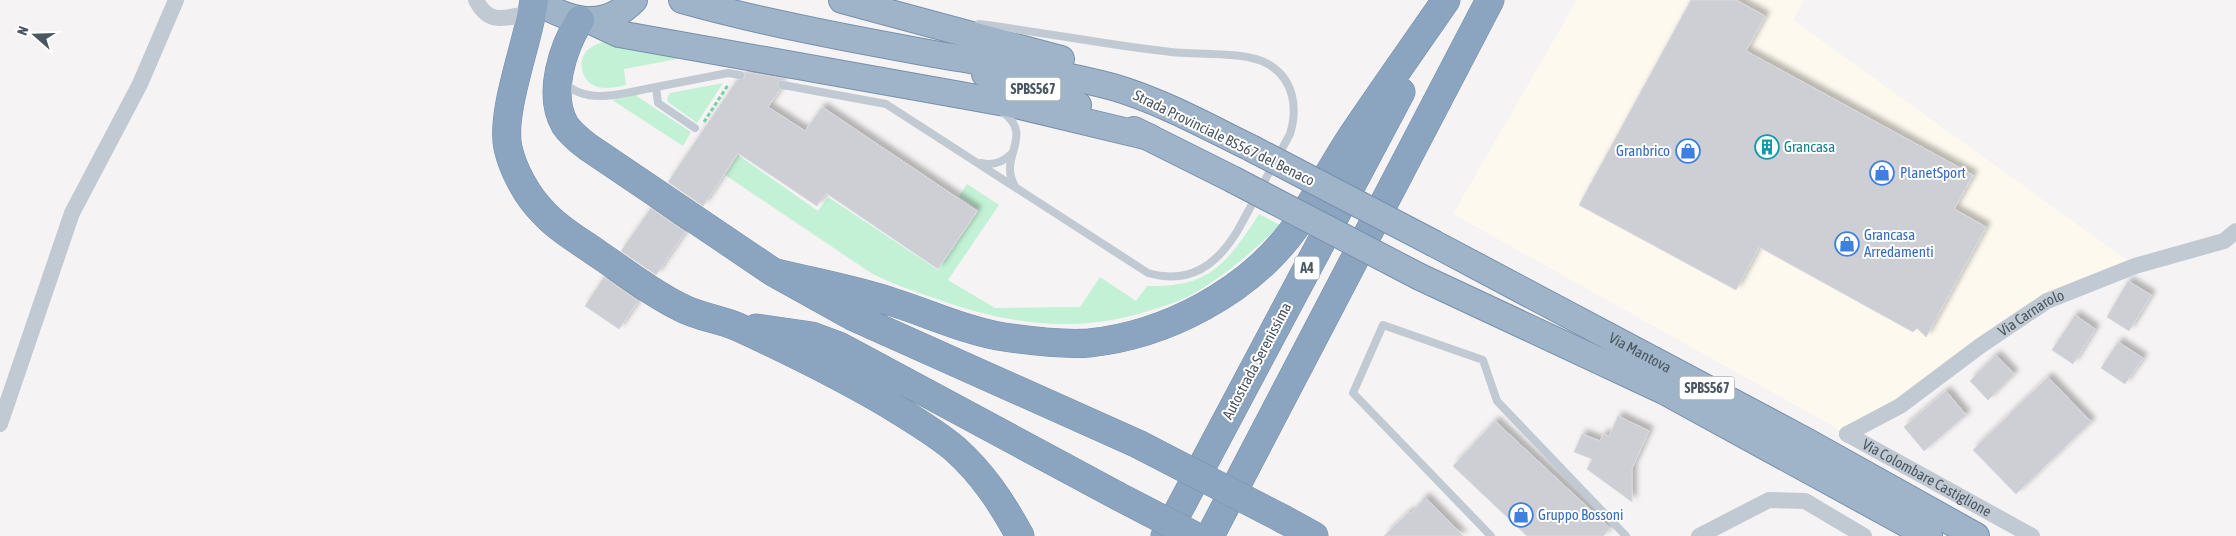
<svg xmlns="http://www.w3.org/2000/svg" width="2236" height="536" font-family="'Asap Condensed',sans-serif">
  <defs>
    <filter id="shadow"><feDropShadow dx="4.5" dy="-4.5" stdDeviation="2.5" flood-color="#0004"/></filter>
  </defs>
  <rect width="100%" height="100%" fill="#f5f3f3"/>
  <!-- commercial -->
  <path fill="#fdf9ef" d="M1577,0h227l-11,20 342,246 -88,35 -200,133 -394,-220z"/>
  <!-- green -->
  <path fill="#c3f1d5" d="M606,41l93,14 -75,14 2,16c-10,2 -21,5 -31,1 -13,-5 -17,-22 -10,-33 5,-7 13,-9 21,-12z
    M723,83l-26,40 -29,-21 -1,-3 3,-6z
    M635,95l56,37 -8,14 -71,-46z
    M738,155l80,56 10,-14 110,73 41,-60 -20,-14 8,-12 32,21 -51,75 47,28 85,-1 20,-30 36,24 11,-15c63,2 80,-23 112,-72l21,11c-28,27 -55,51 -89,70 -15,8 -33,13 -50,18 -72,21 -137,10 -207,-15 -22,-7 -43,-15 -63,-25l-146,-98z"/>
  <!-- building -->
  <path fill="#cdcfd5" stroke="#d7d9de" filter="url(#shadow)" d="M1691,0h45l29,16 -19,35 227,124 -19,34 32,18 -60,110 -9,-9 -4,4 -154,-85 -23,43 -157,-85z
    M744,72l42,7 -8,3 2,7 -12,18 37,24 17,-24 155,104 -39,58 -112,-76 -9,13 -79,-53 -35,53 -35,-24 69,-102 8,-2z
    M651,208l34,24 -29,43 -35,-24z
    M604,277l34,24 -19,28 -34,-23z
    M2128,281l23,14 -22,36 -22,-14z
    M2075,315l20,14 -22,35 -21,-14z
    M2118,342l25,16 -18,26 -24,-16z
    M1996,355l18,19 -26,26 -18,-19z
    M2048,377l43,45 -75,72 -43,-44z
    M1946,391l20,24 -42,36 -20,-24z
    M1618,416l31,15 -17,37v34l-45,-33 5,-10 -18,-7 8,-18 18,7 3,-7 6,2z
    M1495,421l115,107 -7,8h-76l-74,-70z
    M1425,497l38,39h-79l25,-24 2,2z"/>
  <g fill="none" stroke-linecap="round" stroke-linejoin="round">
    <!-- trunk casing -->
    <g stroke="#7690ad" stroke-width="28">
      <g id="trunk">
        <path d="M535,0c33,21 68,32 99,0"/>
        <path d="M682,0c75,21 153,36 230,50 67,13 134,19 201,37 48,14 93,39 138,61"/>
        <path d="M842,0l219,59"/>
        <path d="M589,20l30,14 336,60 61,11 133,32"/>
        <path d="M985,74l93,31"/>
        <path d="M1134,130l98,49"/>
        <path id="s3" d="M1435,244l371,197 170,95"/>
        <path d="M1420,277l244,114 265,145"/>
      </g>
    </g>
    <!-- motorway casing -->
    <g stroke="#7690ad" stroke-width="29">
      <path id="motorway" d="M534,0c-5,41 -34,111 -26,148 5,22 19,48 35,64 15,17 37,29 55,42 27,18 53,39 82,53 18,10 40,12 58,20 52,24 103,49 152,78 22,14 45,27 65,44 28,25 47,54 65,87
        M580,20c-17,27 -33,74 -15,105 6,9 15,16 23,22l185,125 81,45 284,127
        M773,272c39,10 80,17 119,30 36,11 74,29 112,35 27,4 58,8 85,6 77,-8 159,-51 205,-114 21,-29 38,-63 58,-93 31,-46 63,-91 94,-136
        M756,328l56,8 27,10 277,149
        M1285,520l29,16
        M1165,536l236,-444
        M1210,536l280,-536"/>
    </g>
    <!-- path -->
    <path stroke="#7ad0a6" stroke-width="3" stroke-dasharray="4 2.5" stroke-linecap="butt" d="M704,122l24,-37"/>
    <!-- service -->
    <path stroke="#c1cad2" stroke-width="8" d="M564,82c23,25 63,10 92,5
      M783,85l103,19 262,169c42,12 69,-8 90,-43l52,-96c8,-26 4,-55 -22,-70 -22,-13 -71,-9 -97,-12 -65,-7 -128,-20 -192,-28
      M1002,112c34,23 -5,45 13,74
      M695,128l-37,-25 -2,-16 72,-14 12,2
      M981,163c12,3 21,0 30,-9
      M1491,536l-138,-143 30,-68 100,35 14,41 129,135"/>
    <!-- minor -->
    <g stroke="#c1cad2" stroke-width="16">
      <path d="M476,0c14,28 32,16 56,13"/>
      <path d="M0,424l72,-211 68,-129 36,-84"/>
      <path id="s1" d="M1847,434l53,-28 80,-60 67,-45 88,-35 89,-25 12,-10"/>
      <path id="s2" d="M1847,434l185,102"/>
      <path d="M1699,536l70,-36 36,1 59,35"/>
    </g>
    <!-- trunk -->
    <use href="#trunk" stroke="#9fb4c9" stroke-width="26"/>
    <!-- motorway -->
    <use href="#motorway" stroke="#8ba5c1" stroke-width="28"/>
    <!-- trunk-bridge casing -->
    <g stroke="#7690ad" stroke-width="28" stroke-linecap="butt">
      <path id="trunk-bridge" d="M1251,148l184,96
        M1232,179l188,98"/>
    </g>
    <!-- motorway-bridge casing -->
    <g stroke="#7690ad" stroke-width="29" stroke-linecap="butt">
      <path id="motorway-bridge" d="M1138,444l147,76
        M1116,495l79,41"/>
    </g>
    <!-- trunk-bridge -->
    <use href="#trunk-bridge" stroke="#9fb4c9" stroke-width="26"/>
    <!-- motorway-bridge -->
    <use href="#motorway-bridge" stroke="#8ba5c1" stroke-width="28"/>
  </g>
  <!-- icons -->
  <defs>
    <g id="building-ring" transform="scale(1.25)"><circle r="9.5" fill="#fff" stroke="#0f9aa8" stroke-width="1.5"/><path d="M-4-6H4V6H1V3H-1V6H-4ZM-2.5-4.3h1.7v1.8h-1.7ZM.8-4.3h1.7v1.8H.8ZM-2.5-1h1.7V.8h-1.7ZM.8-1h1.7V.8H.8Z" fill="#0f9aa8"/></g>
    <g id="shop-ring" transform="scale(1.25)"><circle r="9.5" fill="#fff" stroke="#3f7fe0" stroke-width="1.5"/><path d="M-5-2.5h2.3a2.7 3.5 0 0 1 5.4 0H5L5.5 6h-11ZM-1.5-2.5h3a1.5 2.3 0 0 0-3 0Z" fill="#3f7fe0"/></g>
  </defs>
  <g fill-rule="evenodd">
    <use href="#building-ring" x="1767" y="147"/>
    <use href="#shop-ring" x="1688" y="151"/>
    <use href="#shop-ring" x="1882" y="173"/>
    <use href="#shop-ring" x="1847" y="244"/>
    <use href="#shop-ring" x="1521" y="515"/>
  </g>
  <g text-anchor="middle" stroke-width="4" stroke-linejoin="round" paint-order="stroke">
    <!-- shield labels -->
    <g fill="#fff" stroke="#808990" stroke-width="1">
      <rect x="1005.5" y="77.5" width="55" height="23" rx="4"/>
      <rect x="1294.5" y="256.5" width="25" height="23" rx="4"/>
      <rect x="1679.5" y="376.5" width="55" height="23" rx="4"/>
    </g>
    <g font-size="14" font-weight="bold" fill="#4a5661">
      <text x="1033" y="94">SPBS567</text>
      <text x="1307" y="273">A4</text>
      <text x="1707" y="393">SPBS567</text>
    </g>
    <!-- street labels -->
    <g font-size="15" fill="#4a5661" stroke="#fff">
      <text transform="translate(1224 138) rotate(26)" y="5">Strada Provinciale BS567 del Benaco</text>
      <text dy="5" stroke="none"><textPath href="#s1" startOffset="221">Via Carnarolo</textPath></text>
      <text dy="5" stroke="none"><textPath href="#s3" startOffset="232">Via Mantova</textPath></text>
      <text transform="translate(1257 361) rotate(-62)" y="5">Autostrada Serenissima</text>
      <text dy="5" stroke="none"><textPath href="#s2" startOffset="91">Via Colombare Castiglione</textPath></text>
    </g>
    <!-- culture labels -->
    <g font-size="15" fill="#0d838f" stroke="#fff" text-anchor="start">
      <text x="1784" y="152">Grancasa</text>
    </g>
    <!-- shop labels -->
    <g font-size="15" fill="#366cbe" stroke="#fff" text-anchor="start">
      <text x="1670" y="156" text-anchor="end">Granbrico</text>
      <text x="1900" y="178">PlanetSport</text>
      <text x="1864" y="240">Grancasa<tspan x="1864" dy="17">Arredamenti</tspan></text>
      <text x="1538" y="520">Gruppo Bossoni</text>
    </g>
  </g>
  <!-- north arrow -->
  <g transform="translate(35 35) rotate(290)" stroke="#ffffff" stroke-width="4" paint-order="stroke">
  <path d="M0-4L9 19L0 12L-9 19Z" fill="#4a5661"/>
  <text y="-8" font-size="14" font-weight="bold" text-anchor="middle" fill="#4a5661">N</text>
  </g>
</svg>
